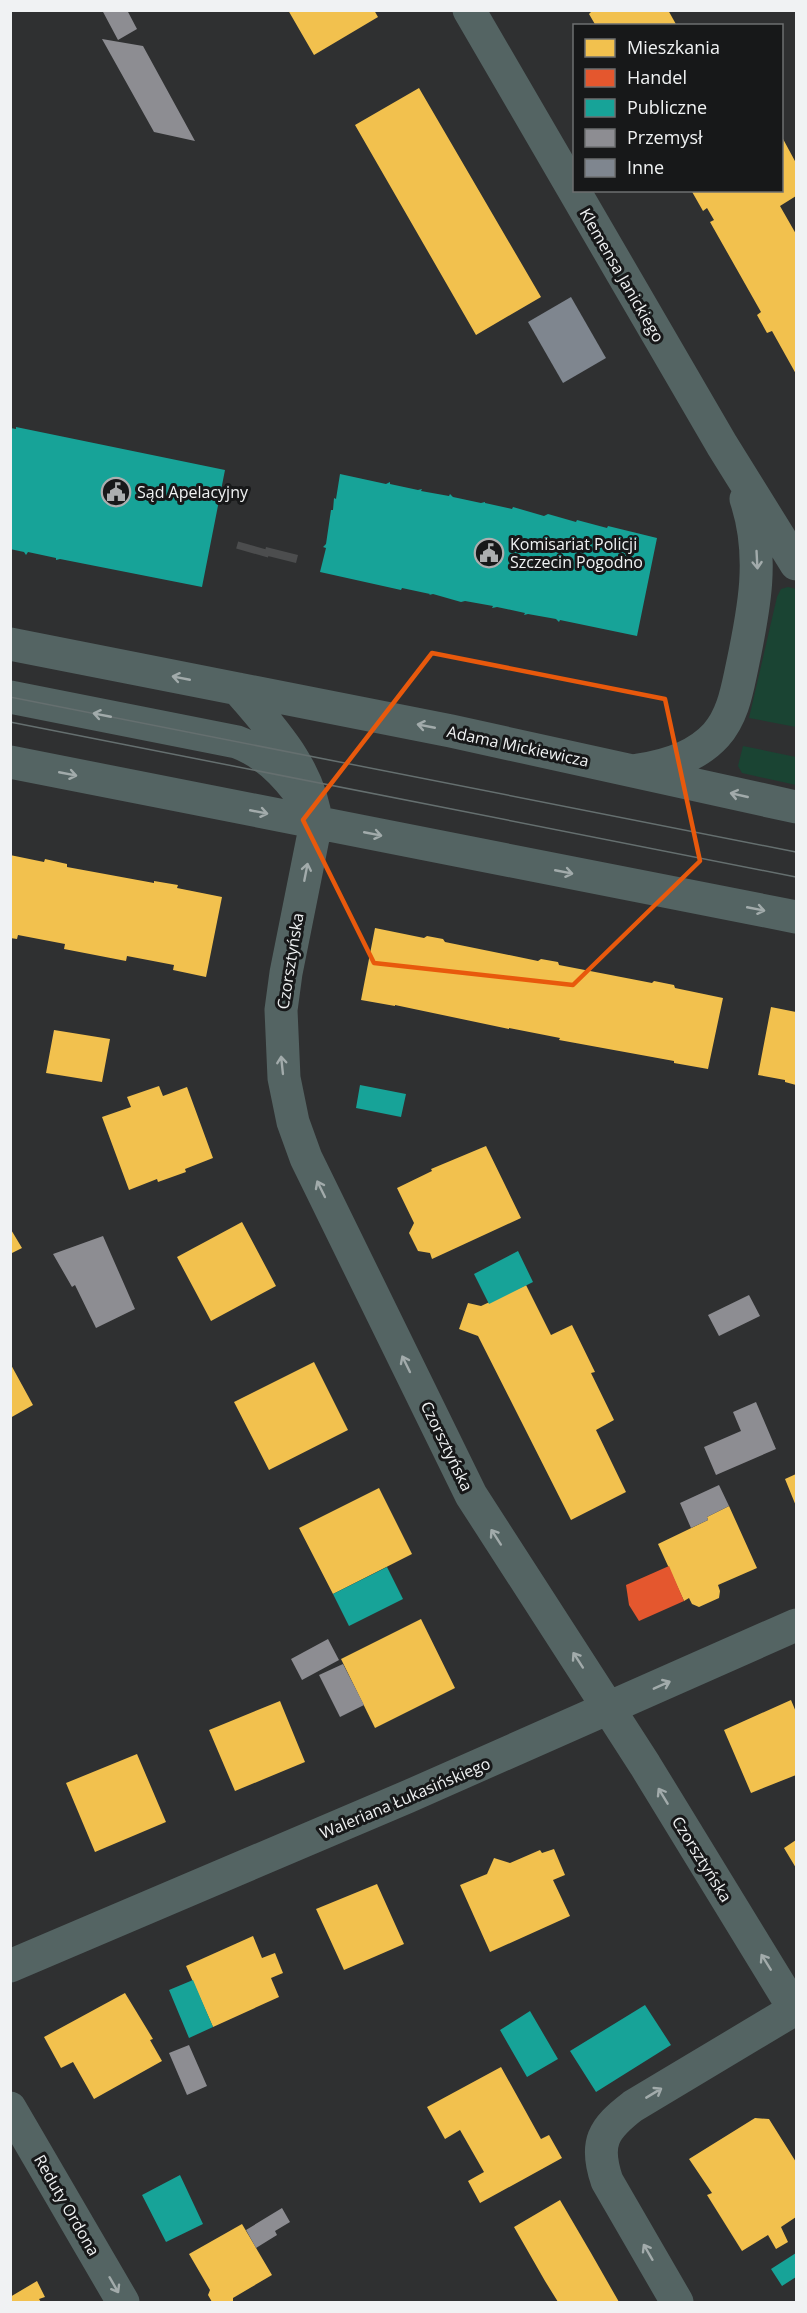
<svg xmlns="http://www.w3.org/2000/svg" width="807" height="2313" font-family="'Open Sans',sans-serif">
  <rect width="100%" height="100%" fill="#2f3031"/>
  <!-- green -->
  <path fill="#1a4433" d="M788,587l8,2v138l-47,-9 28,-121 4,-8z
    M743,746l53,11v28l-54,-12 -4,-7z"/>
  <!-- homes -->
  <path fill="#f2c14e" d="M288,10h86l4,7 -64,38z
    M593,10h75l9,16h-81l-7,-12z
    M419,88l122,209 -65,38 -121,-210z
    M782,137l14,26v33l-16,10 16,28v140l-24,-43 -5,2 -10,-18 4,-3 -51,-90 4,-2 -7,-12 -4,3 -12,-21h91z
    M10,855l34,7 1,-3 22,5v3l87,16v-2l24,4 -1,3 45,9 -16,80 -33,-7 1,-5 -47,-9 -1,5 -62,-12 1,-5 -47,-9 -1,4 -7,-1z
    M375,928l49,10 3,-2 16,3 2,3 93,19 3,-2 17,3 1,3 93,18 2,-2 20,4 1,3 48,10 -15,71 -34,-6v-2l-115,-21 1,-2 -51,-10v1l-114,-24v1l-34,-6z
    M771,1007l25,5v73l-11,-3v-2l-27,-5z
    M54,1030l56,9 -8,43 -56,-9z
    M159,1086l4,10 24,-9 26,71 -28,11 1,3 -28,10 -1,-3 -28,11 -27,-73 29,-10 -4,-10z
    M486,1146l35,72 -89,41 -2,-6 -12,-2 -9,-18 5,-10 -17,-35 35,-17 -1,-2z
    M242,1222l34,64 -65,35 -34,-64z
    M10,1228l12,20 -12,6z
    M526,1285l25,50 21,-10 23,47 -4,1 23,47 -18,10 30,62 -55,28 -93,-184 -19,-7 9,-26 13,3z
    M314,1362l34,68 -79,40 -35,-68z
    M10,1363l23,42 -23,13z
    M796,1474v32l-11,-27z
    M379,1488l33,66 -79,40 -34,-66z
    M729,1506l28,62 -39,17 2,6 -1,7 -20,9 -7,-3 -3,-6 -5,3 -26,-57 50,-24 -1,-3z
    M421,1619l34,69 -80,40 -34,-69z
    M791,1700l5,12v63l-45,18 -27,-63z
    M280,1701l25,61 -70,29 -26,-61z
    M137,1754l29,68 -71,30 -29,-69z
    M796,1840v28l-12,-20z
    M554,1849l11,26 -12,5 17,36 -80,36 -30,-67 27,-11 7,-16 16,5 30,-13 2,3z
    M377,1884l27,60 -60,26 -28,-61z
    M253,1936l9,22 13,-5 8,20 -12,5 8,19 -66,30 -27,-61z
    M125,1993l28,46 -3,1 12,21 -68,38 -21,-37 -12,6 -17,-31z
    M501,2067l40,72 8,-4 13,23 -82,45 -12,-22 16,-9 -24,-42 -15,9 -18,-32z
    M755,2118l14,1 27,43v55l-15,10 7,15 -12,7 -8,-14 -26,16 -35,-56 5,-2 -23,-34z
    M560,2200l31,53 28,49h-61l-13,-21 -31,-54z
    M242,2224l30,51 -39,23v4h-21l-4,-7 2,-5 -21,-36z
    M37,2281l8,16 -6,2 2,3h-31v-5z"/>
  <!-- shops -->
  <path fill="#e4572e" d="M669,1566l15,35 -45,20 -10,-16 -3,-20z"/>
  <!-- public -->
  <path fill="#17a398" d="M16,427l209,43 -23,117 -142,-28 -4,1v-2l-28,-6 -2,3 -2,-3 -14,-3v-121l6,1z
    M340,474l46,10 4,-2v2l28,6 4,-1 -1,2 28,5 1,-2 3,3 28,6 4,-1v1l27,6 1,-2 31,9 4,-2 28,8 1,-2 30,8 1,-2 49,12 -20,98 -77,-16 -1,2 -3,-3 -28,-5 -4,1 1,-2 -28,-6 -5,1 1,-2 -28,-5 -4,1 -28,-8 -4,1 1,-1 -28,-6 -1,2 -81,-18 6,-24 -3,-1 3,-3 5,-34h2l1,-12 2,1z
    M360,1085l46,9 -5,23 -45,-9z
    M518,1251l15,31 -44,22 -15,-30z
    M387,1567l16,32 -54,27 -16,-32z
    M193,1980l20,47 -24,11 -20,-48z
    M645,2005l26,40 -75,47 -26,-41z
    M530,2011l28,48 -31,18 -27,-47z
    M180,2175l23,49 -37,18 -24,-47z
    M796,2253v24l-14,9 -11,-17z"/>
  <!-- industry -->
  <path fill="#8d8d92" d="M102,10h25l10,19 -19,11z
    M102,39l41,7 52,95 -41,-9z
    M103,1236l32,73 -39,19 -21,-43 -3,2 -19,-33z
    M749,1295l11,21 -41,20 -11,-21z
    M756,1402l20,47 -60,26 -12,-28 37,-16 -8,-19z
    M719,1485l10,21 -22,11 1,3 -17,8 -11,-25z
    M328,1639l11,21 -37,20 -11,-21z
    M343,1664l21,41 -24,12 -21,-42z
    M189,2045l18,41 -20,9 -18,-42z
    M282,2208l8,14 -15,9 2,4 -21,13 -10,-18z"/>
  <!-- building -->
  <path fill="#7f868f" d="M571,297l35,61 -43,25 -35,-61z"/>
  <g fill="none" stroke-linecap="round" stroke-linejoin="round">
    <!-- minor-tunnel -->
    <path stroke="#4c4d4e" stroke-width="33" stroke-dasharray="33 16" stroke-linecap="butt" d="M252,553l2,-7
      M280,559l2,-8"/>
    <!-- minor -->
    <path stroke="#546463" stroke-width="33" d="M469,10l253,435 74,119
      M10,644l441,87 345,76
      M238,689c33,39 73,80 78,134l-30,150 -5,37 3,68 9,44 13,36 165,337 174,270 151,247
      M10,697l227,45c24,9 44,27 60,48
      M10,762l786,155
      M638,770c28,-4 59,-14 78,-35 17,-19 21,-45 26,-68 12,-57 23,-111 4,-168
      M10,1966l397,-169 389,-172
      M10,2108l113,194
      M677,2302l-70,-121c-13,-38 -4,-52 26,-75l162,-97"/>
    <!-- tram -->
    <path stroke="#656f6f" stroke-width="1.5" d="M10,697l786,155
      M10,722l786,155"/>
  </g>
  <!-- one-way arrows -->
  <defs><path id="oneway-shaft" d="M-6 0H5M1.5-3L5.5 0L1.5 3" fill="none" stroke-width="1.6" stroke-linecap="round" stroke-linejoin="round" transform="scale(1.5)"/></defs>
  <g stroke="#a2abab">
    <use href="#oneway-shaft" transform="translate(757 560) rotate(87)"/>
    <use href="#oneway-shaft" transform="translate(181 678) rotate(-169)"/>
    <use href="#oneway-shaft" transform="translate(102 715) rotate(-169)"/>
    <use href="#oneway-shaft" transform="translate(426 726) rotate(-169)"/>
    <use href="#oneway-shaft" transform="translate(68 774) rotate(11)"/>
    <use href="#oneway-shaft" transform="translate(739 795) rotate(-167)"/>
    <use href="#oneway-shaft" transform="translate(259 812) rotate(11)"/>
    <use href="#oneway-shaft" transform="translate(373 834) rotate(11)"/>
    <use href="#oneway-shaft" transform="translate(306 872) rotate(-79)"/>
    <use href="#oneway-shaft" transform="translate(564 872) rotate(11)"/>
    <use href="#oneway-shaft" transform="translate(756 909) rotate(11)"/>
    <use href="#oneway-shaft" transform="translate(282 1065) rotate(-96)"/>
    <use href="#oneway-shaft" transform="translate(321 1189) rotate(-116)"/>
    <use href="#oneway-shaft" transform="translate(406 1364) rotate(-116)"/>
    <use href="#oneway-shaft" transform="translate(496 1537) rotate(-123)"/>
    <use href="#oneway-shaft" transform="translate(578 1660) rotate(-123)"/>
    <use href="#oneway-shaft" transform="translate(662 1685) rotate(-24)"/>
    <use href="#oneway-shaft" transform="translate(663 1796) rotate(-121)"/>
    <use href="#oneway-shaft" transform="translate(766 1962) rotate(-122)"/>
    <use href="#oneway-shaft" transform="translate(654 2093) rotate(-31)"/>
    <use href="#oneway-shaft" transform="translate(648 2252) rotate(-120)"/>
    <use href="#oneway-shaft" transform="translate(114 2285) rotate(60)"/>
  </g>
  <!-- marked area -->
  <path fill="none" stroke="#e8590c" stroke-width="4.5" stroke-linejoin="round" d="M432,653l233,46 35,162 -127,124 -199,-22 -71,-143z"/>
  <!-- icons -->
  <defs>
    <g id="civic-ring" transform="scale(1.5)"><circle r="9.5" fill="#171819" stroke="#acaeaf" stroke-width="1.5"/><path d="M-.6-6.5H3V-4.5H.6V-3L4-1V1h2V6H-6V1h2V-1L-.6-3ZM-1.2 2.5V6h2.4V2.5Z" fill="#acaeaf"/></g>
  </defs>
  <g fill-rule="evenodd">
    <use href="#civic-ring" x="116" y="492"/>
    <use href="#civic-ring" x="489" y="553"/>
  </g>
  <g text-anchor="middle" stroke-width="6" stroke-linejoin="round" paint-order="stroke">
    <!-- street labels -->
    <g font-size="16" fill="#f0f2f3" stroke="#171819">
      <text transform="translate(622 275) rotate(60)" y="6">Klemensa Janickiego</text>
      <text transform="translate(518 746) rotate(12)" y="6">Adama Mickiewicza</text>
      <text transform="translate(290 961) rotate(-81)" y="6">Czorsztyńska</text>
      <text transform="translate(447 1446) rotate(64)" y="6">Czorsztyńska</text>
      <text transform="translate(405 1798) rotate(-23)" y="6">Waleriana Łukasińskiego</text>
      <text transform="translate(702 1859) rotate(58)" y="6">Czorsztyńska</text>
      <text transform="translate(67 2205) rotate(60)" y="6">Reduty Ordona</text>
    </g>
    <!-- poi labels -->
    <g font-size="16" fill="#f0f2f3" stroke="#171819" text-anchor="start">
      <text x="137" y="498">Sąd Apelacyjny</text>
      <text x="510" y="550">Komisariat Policji<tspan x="510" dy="18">Szczecin Pogodno</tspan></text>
    </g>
  </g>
  <!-- border -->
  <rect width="807" height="2313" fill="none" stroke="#f0f2f3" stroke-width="24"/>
  <!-- legend -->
  <rect x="573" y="24" width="210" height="168" fill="#171819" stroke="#6e6f70" stroke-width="1.5"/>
  <rect x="585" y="39" width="30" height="18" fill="#f2c14e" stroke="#6e6f70" stroke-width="1.5"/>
  <text x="627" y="54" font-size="18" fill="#f0f2f3">Mieszkania</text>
  <rect x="585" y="69" width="30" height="18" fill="#e4572e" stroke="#6e6f70" stroke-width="1.5"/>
  <text x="627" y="84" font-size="18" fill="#f0f2f3">Handel</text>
  <rect x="585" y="99" width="30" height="18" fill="#17a398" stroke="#6e6f70" stroke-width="1.5"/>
  <text x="627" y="114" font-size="18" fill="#f0f2f3">Publiczne</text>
  <rect x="585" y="129" width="30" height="18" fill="#8d8d92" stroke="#6e6f70" stroke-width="1.5"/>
  <text x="627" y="144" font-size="18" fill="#f0f2f3">Przemysł</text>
  <rect x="585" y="159" width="30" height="18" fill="#7f868f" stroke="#6e6f70" stroke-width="1.5"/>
  <text x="627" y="174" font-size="18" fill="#f0f2f3">Inne</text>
</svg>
